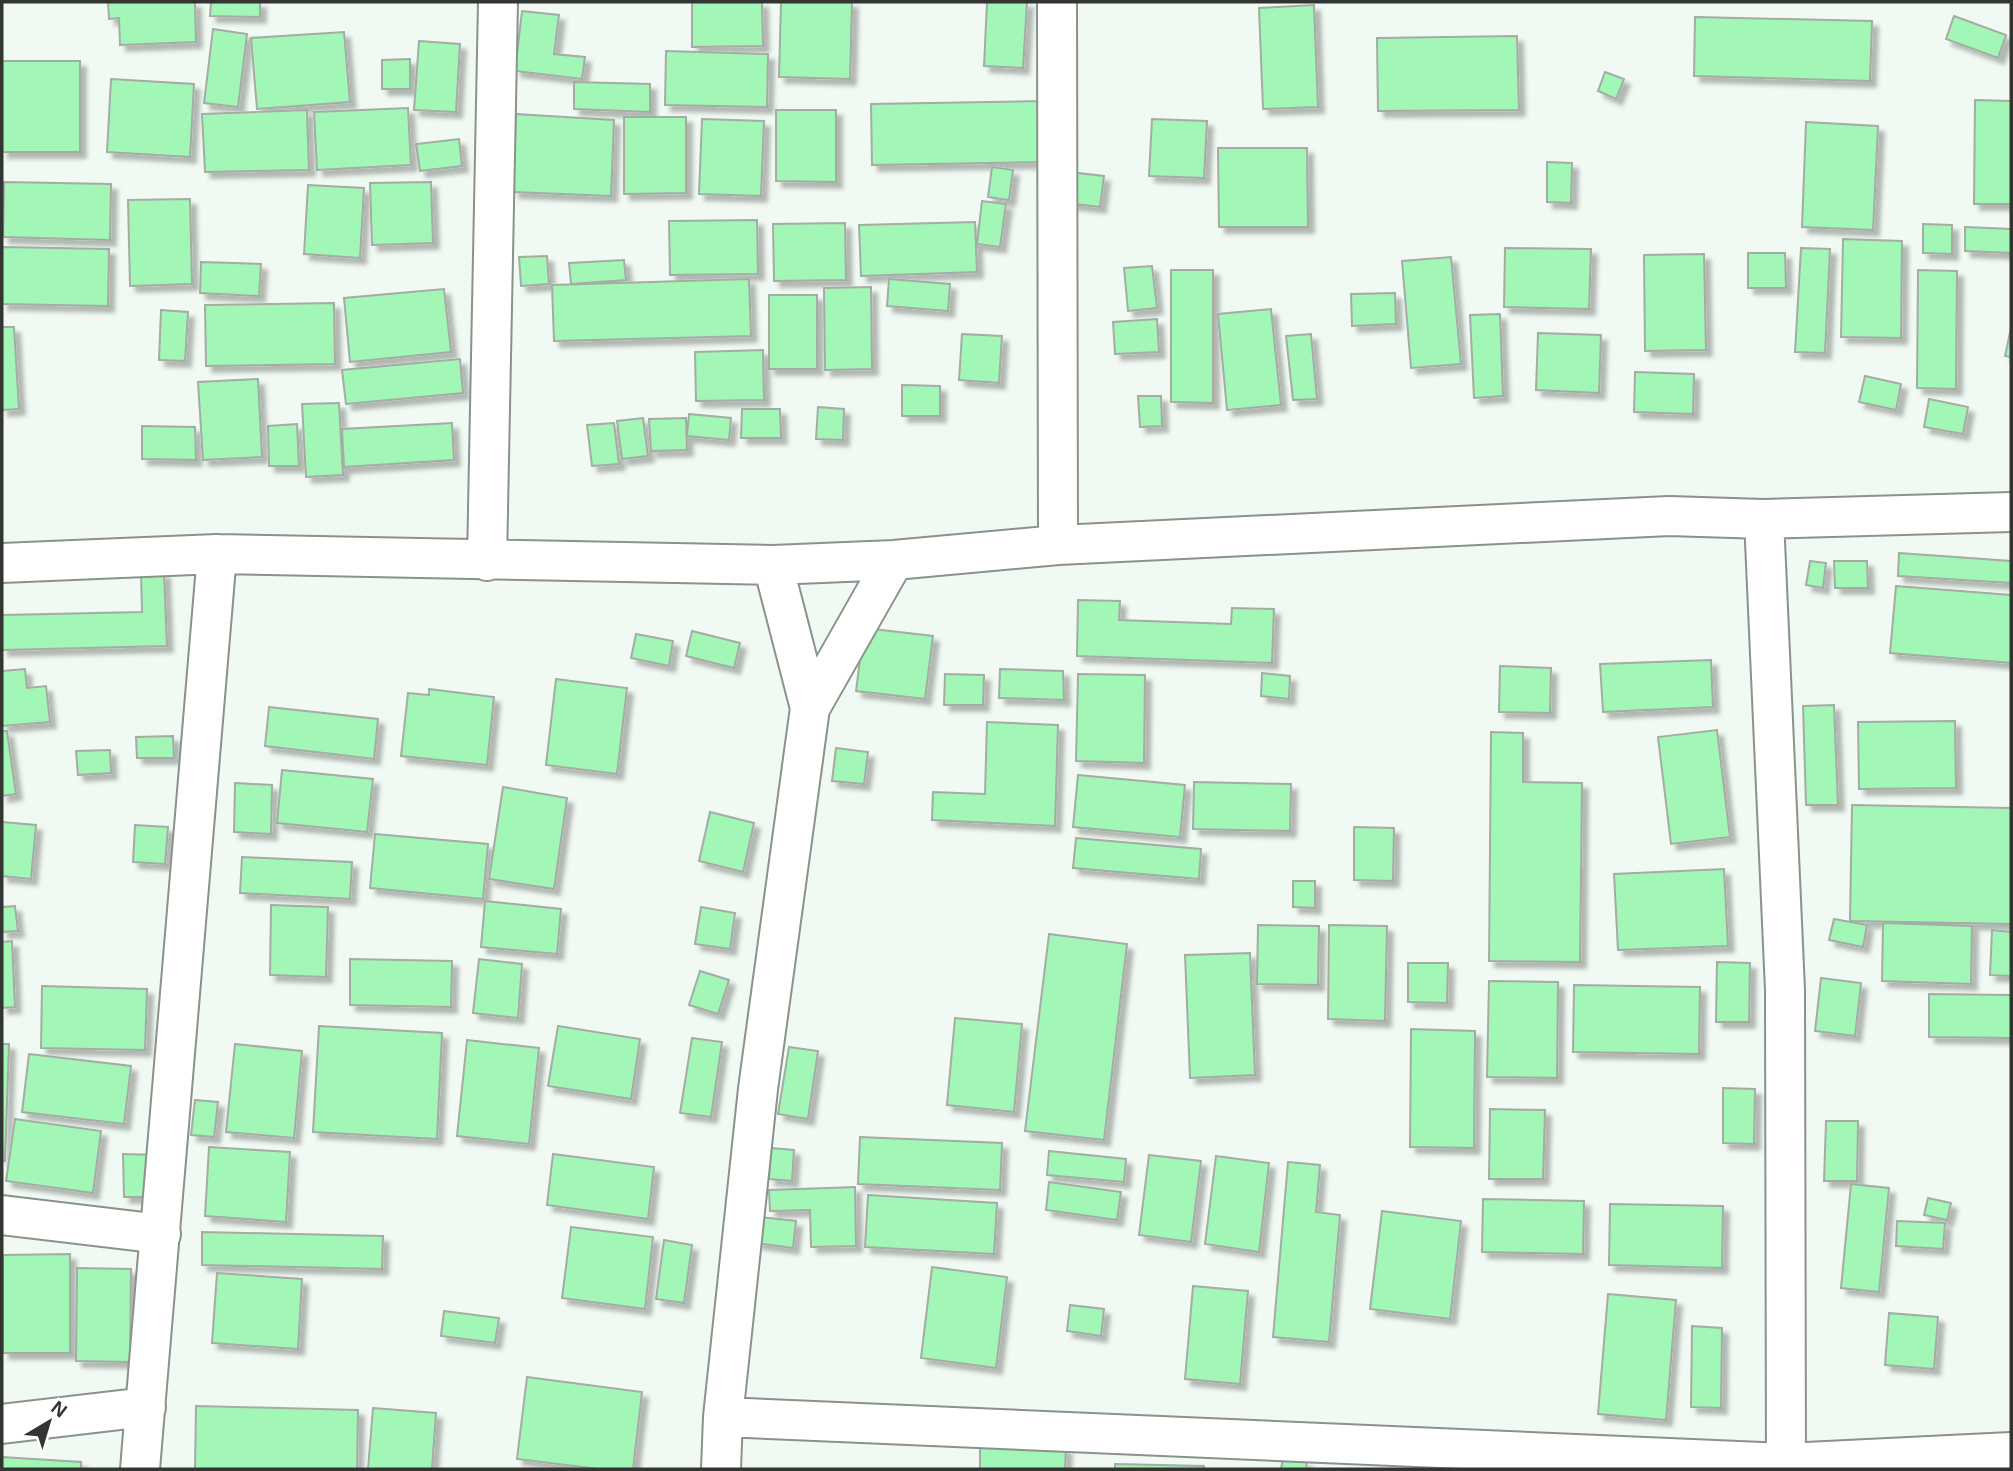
<svg xmlns="http://www.w3.org/2000/svg" width="2013" height="1471" font-family="Helvetica,sans-serif">
  <defs>
    <filter id="shadow"><feDropShadow dx="6" dy="6" stdDeviation="2" flood-color="#0004"/></filter>
  </defs>
  <rect width="100%" height="100%" fill="#f1faf2"/>
  <!-- building -->
  <path fill="#a2f6b6" stroke="#a3aca5" stroke-width="2" filter="url(#shadow)" d="M108,2h87l1,40 -76,3 -1,-27 -10,1z
    M211,2h49v15l-50,-1z
    M692,2h70l1,44 -71,1z
    M781,2h71l-2,77 -71,-2z
    M987,2h40l-4,66 -39,-2z
    M1314,5l4,102 -55,2 -4,-101z
    M522,11l37,4 -5,39 31,3 -3,22 -67,-8z
    M1954,16l52,19 -8,23 -52,-19z
    M1695,17l177,4 -2,60 -176,-5z
    M213,29l34,5 -9,73 -34,-4z
    M344,32l6,70 -93,7 -6,-71z
    M1517,36l2,74 -141,1 -1,-73z
    M419,41l41,3 -4,68 -42,-2z
    M666,51l102,3 -1,53 -102,-2z
    M410,59v30h-28v-29z
    M2,61h78v91h-78z
    M1605,72l19,7 -8,20 -18,-8z
    M111,79l83,5 -4,73 -83,-5z
    M574,82l76,2v28l-76,-3z
    M1975,100l36,1v103h-37z
    M1042,101l2,61 -172,3 -1,-61z
    M408,108l3,57 -94,5 -3,-58z
    M307,110l2,60 -104,2 -3,-58z
    M776,110h60v72l-60,-1z
    M516,114l98,6 -3,76 -98,-4z
    M624,117h62v76l-62,1z
    M702,119l62,2 -3,75 -62,-2z
    M1152,119l55,2 -3,57 -55,-2z
    M1806,122l72,4 -5,104 -71,-3z
    M459,139l3,27 -42,5 -4,-27z
    M1218,148h89l1,79h-89z
    M1547,162l25,1 -1,40 -24,-1z
    M992,167l21,3 -4,30 -21,-3z
    M1069,172l35,4 -4,31 -34,-4z
    M4,182l107,2 -1,56 -107,-3z
    M431,182l2,61 -61,2 -2,-62z
    M308,185l56,3 -4,70 -56,-4z
    M190,199l2,85 -62,2 -2,-86z
    M982,201l24,3 -6,43 -23,-3z
    M757,220l1,54 -88,1 -1,-54z
    M975,222l2,50 -116,4 -2,-51z
    M845,223l1,57 -72,1 -1,-57z
    M1923,224l29,1v29l-29,-1z
    M1965,227l46,2v24l-46,-2z
    M1843,239l59,2 -1,97 -60,-1z
    M2,247l107,2 -1,57 -106,-2z
    M1505,248l86,1 -2,60 -85,-2z
    M1801,248l29,1 -5,104 -30,-1z
    M1748,253h37l1,35h-38z
    M1704,254l2,96 -61,1 -1,-96z
    M547,256l2,28 -28,2 -2,-29z
    M1451,257l10,107 -50,4 -9,-107z
    M624,260l2,20 -55,4 -2,-21z
    M201,262l60,2 -2,32 -59,-3z
    M1152,266l5,42 -29,3 -4,-43z
    M1171,270h42v133l-42,-1z
    M1918,270l39,1 -1,118 -39,-1z
    M749,279l2,57 -197,5 -2,-56z
    M889,279l61,5 -2,27 -61,-5z
    M871,287l1,82 -47,1 -1,-82z
    M444,289l7,63 -101,10 -6,-64z
    M1395,293l1,31 -44,2 -1,-32z
    M769,295h48v74h-48z
    M334,303l1,61 -129,2 -1,-61z
    M1271,309l10,96 -54,5 -9,-96z
    M161,310l27,2 -3,49 -26,-1z
    M1500,314l3,82 -29,2 -4,-83z
    M1157,319l2,33 -44,2 -2,-32z
    M2,327h12l5,82 -17,1z
    M2011,328v29l-6,-1z
    M1538,333l63,2 -2,58 -63,-3z
    M962,334l40,2 -3,47 -40,-3z
    M1311,334l6,65 -24,1 -7,-64z
    M763,350l1,50 -68,1 -1,-49z
    M460,359l3,34 -117,11 -4,-34z
    M1635,372l59,2 -1,40 -59,-2z
    M1865,376l36,8 -5,26 -37,-8z
    M258,379l4,78 -59,3 -5,-78z
    M902,385l38,1v30h-38z
    M1138,396h23l1,30 -22,1z
    M1929,399l39,8 -5,27 -39,-7z
    M339,403l4,72 -37,2 -4,-73z
    M818,407l26,2 -1,31 -27,-1z
    M742,409h38l1,29h-40z
    M689,414l42,4 -2,22 -42,-4z
    M643,418l5,38 -26,3 -5,-38z
    M686,418l1,32 -36,1 -2,-32z
    M452,423l2,37 -110,7 -2,-38z
    M614,423l5,41 -27,2 -5,-41z
    M297,424l2,42h-30l-1,-40z
    M142,426l53,1 1,33 -54,-1z
    M1899,553l112,8v22l-113,-7z
    M1810,561l16,2 -3,25 -17,-3z
    M1834,561h33l1,27h-33z
    M164,572l3,74 -165,4v-35l140,-3 -1,-39z
    M1896,586l115,9v68l-121,-10z
    M1078,600l42,1 -1,19 112,4 1,-16 42,1 -2,54 -195,-7z
    M864,628l69,8 -8,63 -69,-8z
    M692,631l48,12 -6,25 -48,-12z
    M636,634l37,7 -4,25 -38,-8z
    M1711,660l2,47 -110,5 -3,-48z
    M1500,666l51,2 -1,45 -51,-1z
    M25,669l2,19 19,-2 4,36 -48,4v-55z
    M1000,669l63,2 1,29 -65,-2z
    M1262,673l28,3 -1,23 -28,-3z
    M945,674l39,1 -1,30h-39z
    M1078,674l67,1 -1,88 -68,-2z
    M556,679l71,9 -10,86 -71,-9z
    M429,689l65,8 -7,68 -86,-9 7,-63 21,2z
    M1834,705l4,100h-32l-3,-99z
    M269,707l109,12 -4,40 -109,-13z
    M1955,721l1,67 -97,1 -1,-67z
    M987,722l71,3 -3,101 -123,-6 1,-28 52,2z
    M1717,730l13,107 -59,7 -13,-107z
    M2,731h5l9,63 -14,2z
    M1491,732l32,1v49l59,1 -2,179 -91,-1z
    M173,736l1,22h-37l-1,-21z
    M836,748l32,4 -4,32 -32,-3z
    M110,750l1,23 -33,2 -2,-24z
    M282,770l91,9 -6,53 -90,-9z
    M1078,775l107,10 -5,52 -107,-10z
    M1194,782l97,2 -1,47 -97,-2z
    M235,783l37,2 -1,49 -37,-2z
    M503,787l64,11 -13,91 -65,-10z
    M1852,805l159,3v116l-161,-3z
    M710,812l44,11 -11,49 -44,-11z
    M2,822l34,3 -5,54 -29,-3z
    M135,825l33,2 -3,37 -32,-2z
    M1354,827l40,1 -1,53 -39,-1z
    M375,834l113,10 -5,55 -113,-11z
    M1076,838l125,11 -2,30 -126,-11z
    M242,857l110,5 -2,37 -110,-6z
    M1724,869l4,77 -110,4 -4,-76z
    M1293,881h22v27l-22,-1z
    M485,901l76,8 -4,45 -76,-7z
    M271,905l57,2 -2,70 -56,-2z
    M15,906l3,25 -16,1v-25z
    M701,907l34,6 -5,36 -35,-5z
    M1834,919l33,6 -4,22 -34,-7z
    M1883,923l89,3 -1,58 -89,-3z
    M1258,925l61,1 -1,59 -61,-1z
    M1329,925l58,1 -2,95 -57,-2z
    M1992,930l19,2v44l-21,-1z
    M1049,934l78,10 -23,196 -79,-9z
    M12,941l3,66 -13,1v-66z
    M1250,953l5,122 -65,3 -5,-123z
    M350,959l102,2 -1,46 -101,-2z
    M479,959l43,5 -4,54 -45,-5z
    M1717,962l33,1 -1,59h-33z
    M1408,963h40l-1,40 -39,-1z
    M700,971l29,9 -11,34 -29,-9z
    M1821,978l40,5 -6,53 -40,-5z
    M1489,981l69,1 -1,96 -70,-1z
    M1574,985l126,2 -1,67 -126,-2z
    M42,986l105,3 -2,61 -104,-2z
    M1929,994l82,1v43l-82,-1z
    M955,1018l67,6 -8,88 -67,-7z
    M319,1026l123,7 -5,106 -124,-7z
    M558,1026l82,13 -9,60 -83,-13z
    M1411,1029l64,2 -1,117 -64,-1z
    M692,1038l30,4 -11,75 -31,-4z
    M467,1040l72,8 -10,96 -72,-8z
    M2,1044h7l-4,117h-3z
    M235,1044l67,7 -8,87 -68,-6z
    M789,1047l29,4 -10,68 -30,-5z
    M29,1054l102,12 -7,58 -102,-12z
    M1723,1088l32,1 -1,55 -31,-1z
    M195,1100l23,2 -4,35 -23,-2z
    M1490,1109l55,1 -2,69h-54z
    M15,1119l86,12 -8,62 -87,-12z
    M1826,1121h32l-1,60h-33z
    M860,1137l142,6 -2,47 -142,-6z
    M209,1147l81,5 -4,70 -81,-6z
    M771,1148l23,2 -2,31 -23,-2z
    M1049,1151l77,8 -2,23 -77,-7z
    M123,1154l35,1v42h-34z
    M553,1154l101,13 -6,52 -101,-14z
    M1149,1155l52,6 -10,81 -52,-7z
    M1216,1156l53,7 -10,89 -54,-8z
    M1288,1162l32,3 -4,47 24,3 -11,127 -56,-5z
    M1049,1182l72,10 -4,28 -71,-10z
    M1851,1184l38,4 -10,104 -38,-4z
    M855,1187l1,59 -45,1 -1,-37 -40,1 -1,-21z
    M868,1195l129,8 -3,51 -129,-7z
    M1928,1198l23,5 -4,17 -23,-5z
    M1483,1199l101,2 -1,53 -101,-2z
    M1610,1204l113,2 -1,62 -113,-3z
    M1382,1211l79,10 -11,98 -80,-10z
    M760,1217l36,4 -3,27 -37,-5z
    M1897,1221l48,2 -2,26 -47,-3z
    M571,1227l82,10 -8,72 -83,-11z
    M202,1232l181,4 -1,33 -180,-4z
    M664,1240l28,5 -8,58 -28,-4z
    M70,1254v99h-67v-98z
    M932,1267l75,10 -11,91 -75,-10z
    M77,1268l54,1 -1,93 -54,-1z
    M217,1273l85,6 -4,70 -86,-6z
    M1193,1286l55,5 -8,93 -55,-5z
    M1608,1294l68,6 -10,120 -68,-6z
    M1070,1305l34,4 -3,27 -34,-5z
    M444,1311l55,7 -4,25 -54,-7z
    M1889,1313l49,4 -4,52 -49,-4z
    M1692,1326l30,2 -1,80 -30,-1z
    M527,1377l115,15 -9,77h-34l-82,-10z
    M196,1406l162,4 -1,59h-162z
    M373,1408l63,5 -4,56h-64z
    M980,1444l86,4 -1,21h-85z
    M2,1457l79,5v7h-79z
    M1283,1458l24,4 -1,7h-25z
    M1115,1464l89,2v3h-89z"/>
  <g fill="none" stroke-linecap="round" stroke-linejoin="round">
    <!-- minor casing -->
    <g stroke="#89928b" stroke-width="42">
      <path id="minor" d="M1057,2l1,543
        M1764,519l21,471 1,479
        M487,561l11,-559
        M2,563l215,-9 556,11 121,-5 164,-15 611,-29 95,3 247,-7
        M773,565l37,143
        M2,1215l159,19
        M723,1417l1063,46 225,-11
        M2,1424l144,-17
        M140,1469l77,-915
        M721,1469l2,-52 35,-328 52,-381 84,-148"/>
    </g>
    <!-- minor -->
    <use href="#minor" stroke="#fff" stroke-width="38"/>
  </g>
  <!-- border -->
  <rect width="2013" height="1471" fill="none" stroke="#323532" stroke-width="7"/>
  <!-- north arrow -->
  <g transform="translate(49 1422) rotate(38)" stroke="#ffffff" stroke-width="5" paint-order="stroke">
  <path d="M0-5L12 26L0 18L-12 26Z" fill="#323532"/>
  <text y="-10" font-size="19" font-weight="bold" text-anchor="middle" fill="#323532">N</text>
  </g>
</svg>
